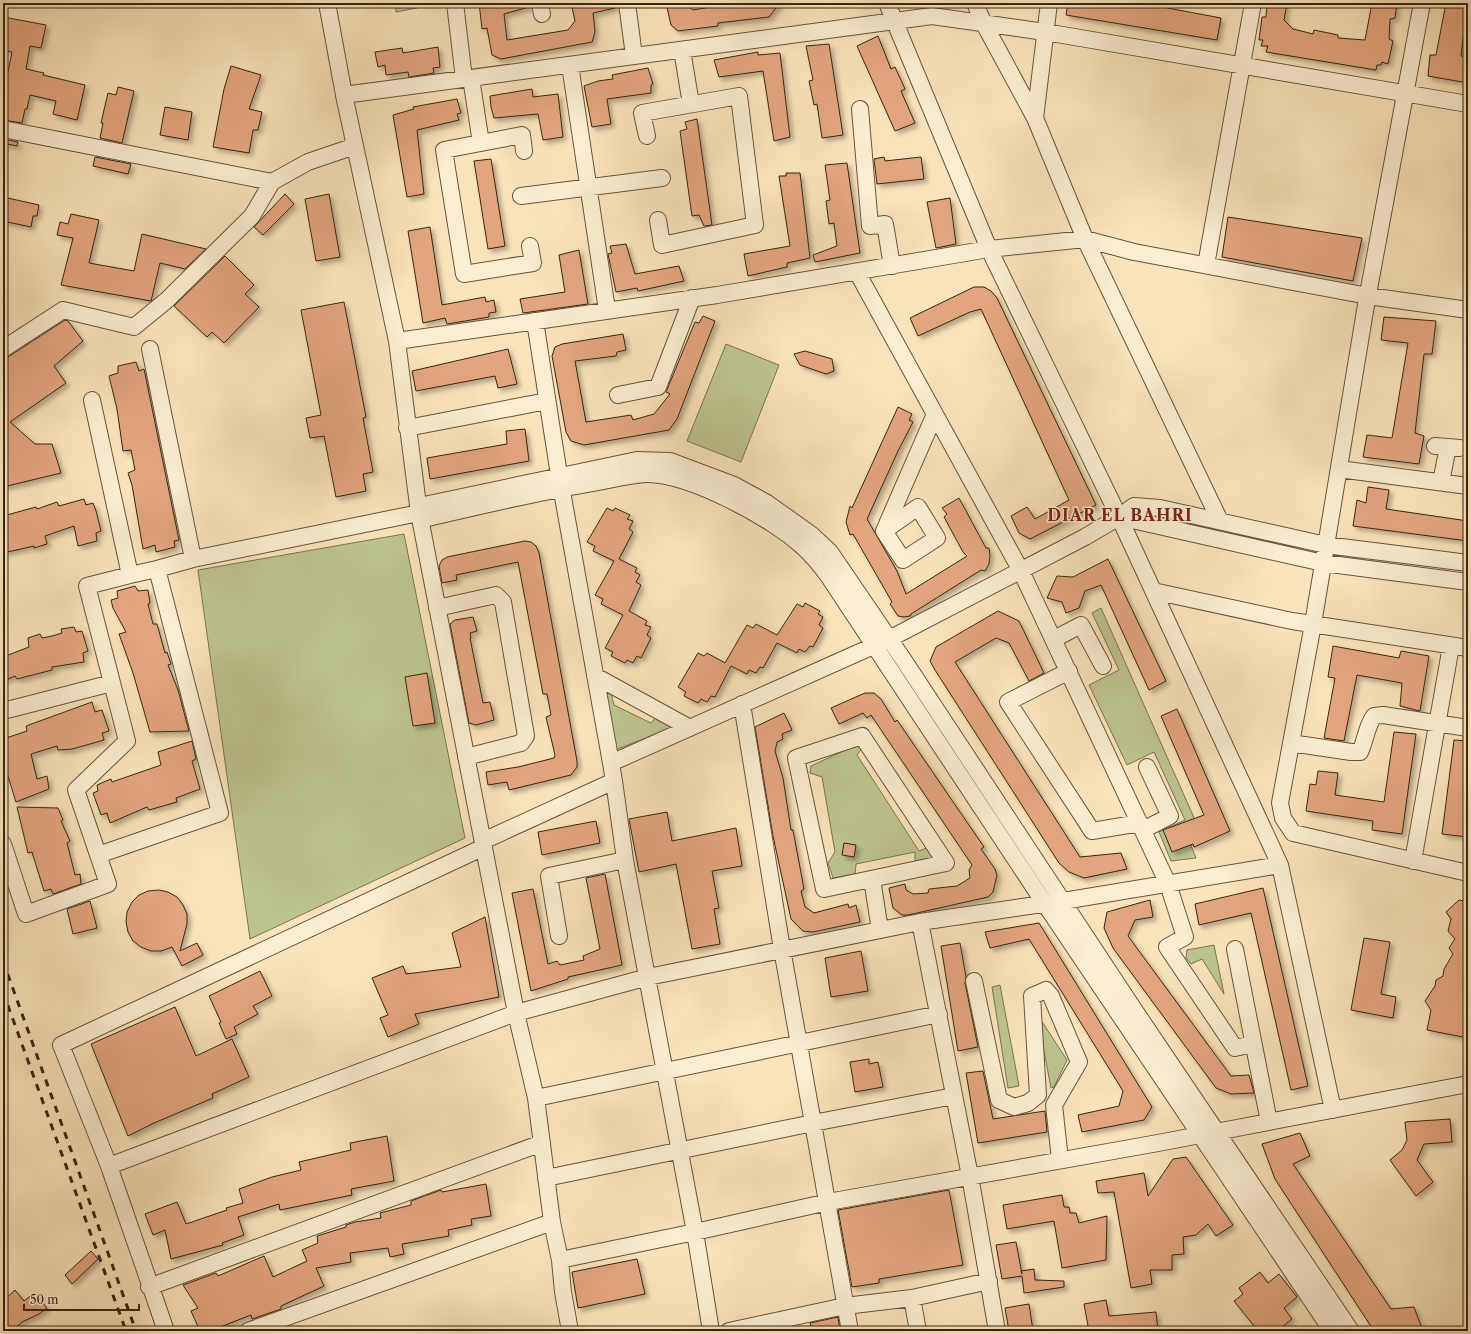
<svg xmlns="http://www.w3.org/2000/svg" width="1471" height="1334" font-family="'Libre Caslon Text',serif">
  <defs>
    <filter id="shadow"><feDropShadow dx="3.5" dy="3.5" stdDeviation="2" flood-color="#0004"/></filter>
  </defs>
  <rect width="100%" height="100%" fill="#f9e3ba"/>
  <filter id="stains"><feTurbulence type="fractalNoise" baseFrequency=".005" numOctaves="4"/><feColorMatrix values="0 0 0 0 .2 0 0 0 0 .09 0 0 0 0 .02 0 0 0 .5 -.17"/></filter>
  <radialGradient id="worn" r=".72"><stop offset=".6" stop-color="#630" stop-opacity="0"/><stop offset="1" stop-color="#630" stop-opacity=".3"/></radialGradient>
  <!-- green -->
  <path fill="#bdc490" stroke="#7a7451" d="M395,3h32v3l-31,6z
    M726,344l53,21 -38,97 -54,-21z
    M404,534l61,304 -215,101 -52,-369z
    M1101,608l94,212 -12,6 13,32 -25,3 -12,-29 26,-12 -31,-68 -27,13 -38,-80 30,-15 -27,-57z
    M601,689h9l4,16 37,18 6,-7 14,7 -2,6 -54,21z
    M861,743l2,3 -6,9 62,96 10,-4 6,10 -20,6v-11l-59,12 -1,10 -22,4 -5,-15 7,-11 -13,-75 -12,-4 1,-7z
    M1214,945l10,49 -22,-35 -11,5 -5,-6 1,-8z
    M1000,985l19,101 -11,2 -16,-101z
    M1037,1014l30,46 -13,27 -3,1z"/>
  <!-- building -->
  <path fill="#e3a57e" stroke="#362512" filter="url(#shadow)" d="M479,3h50v4l-25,7 3,26 61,-10 7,-9 -4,-18h44v5l-22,5 2,19 -3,10 -91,17 -9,-4 -5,-27 -5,1z
    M666,3h19l8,7 41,-7h46l-11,14 -51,6v3l-40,5 -7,-6z
    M1068,3h73l80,15 -4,22 -151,-25z
    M1267,3h20l-3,17 9,9 20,5 1,-4 24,5v3l27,2 7,-37h25l-2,15 -5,1 -1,20 4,2 -5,23 -6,-2 -1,3h-4l-1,5 -110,-18 2,-6h-7l2,-6h-4l3,-23h4z
    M1446,3h21l-6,53 7,1v26l-40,-7 2,-21h6z
    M3,17l43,8 -5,23 -11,-2 -4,23 18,4 -1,2 42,10 -8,35 -24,-6 3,-13 -26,-6 -3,14h-2l-3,14 -19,-3v-24l9,-44 -9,-2z
    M878,36l13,33 4,-2 10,22 -4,2 14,32 -20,8 -38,-85z
    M829,44l14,91 -21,3 -5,-34 -3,1 -5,-24 4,-1 -7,-34z
    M438,47l2,20 -7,1 1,5 -25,4 -1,-5 -22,3 -1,-10 -7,2 -3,-15 27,-4 1,5z
    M758,52v3l22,-2 10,84 -16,4 -11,-70 -44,6 -5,-17z
    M231,66l30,9 -12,34 13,3 -4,18h-5l-4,23 -36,-6 11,-58z
    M648,68l5,16 -2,1v8l-44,6 4,25 -19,3 -8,-41 14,-5 15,-2 -1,-4z
    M118,87l16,4 -12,52 -22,-5 3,-15h-2l7,-30 8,2z
    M532,89l1,8 25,-3 5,43 -20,3 -5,-26 -44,4 -3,-11 -1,-11z
    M457,99l4,14 -4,1 2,6 -42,10 7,64 -17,3 -14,-82 21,-6 -1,-2z
    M165,107l27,5 -4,28 -28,-5z
    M697,119l15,106 -8,1 -5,-11 -7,1 -12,-85 7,-2 -2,-7z
    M3,139l15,3 -1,4 -14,-3z
    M95,157l36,7 -3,10 -35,-8z
    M884,157l1,4 36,-4 3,22 -47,5 -3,-25z
    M491,159l14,87 -17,3 -14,-88z
    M847,163l13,90 -45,9 -2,-7 24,-9 -3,-23 -5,1 -3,-23 4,-1 -5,-35z
    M786,173h14l10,85 -23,5v4l-39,9 -4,-22 46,-8 -11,-70h7z
    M285,194l9,10 -31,31 -9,-8z
    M329,194l11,63 -24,4 -11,-62z
    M3,197l36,8 -2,11h-4l-2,11 -28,-6z
    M950,198l6,46 -20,4 -9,-46z
    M71,214l28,6 -10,43 45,8 8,-37 64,15 -21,20 -25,-6 -9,38 -90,-16 12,-47 -16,-3 3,-13 8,2z
    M1228,217l134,21 -9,43 -131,-24z
    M430,227l12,78 43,-8 1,5 8,-2 2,12 -7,1v4l-42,7 -2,-6 -22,5 -15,-92z
    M626,244l9,30 44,-8 5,15 -46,10 -1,-3 -21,4 -8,-38 4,-1 -2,-7z
    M579,250l9,54 -65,9 -3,-14 45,-7 -6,-37z
    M225,256l29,29 -9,9 14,13 -35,36 -12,-11 -5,5 -33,-31z
    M974,287h10l7,4 6,7 99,207 -66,34 -11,-6 -8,-17 16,-9 8,12 34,-19 -88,-191 -11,3 -52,24 -8,-18z
    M344,302l22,115 -3,1 10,54 -10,2 3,17 -30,6 -12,-61 -14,2 -4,-20 15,-3 -20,-105z
    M703,316l12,5 -38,98 -8,11 -85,15 -13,-4 -5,-9 -14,-76 3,-9 7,-3 61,-10 3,16 -9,2 -1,4 -41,5 11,61 45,-7 2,5 21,-6 16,-20 -4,-2 29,-70 4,1z
    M1384,317l52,4 -4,33h-8l-9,79 9,3 -5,28 -56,-7 4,-22 25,3 16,-95 -27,-3z
    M65,320l3,1 15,20 -29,25 12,17 -56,39 25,22h17l9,29 -58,14v-129l5,-1z
    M508,349l9,35 -19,4 -3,-12 -79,15 -4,-20z
    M805,351l27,8 2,12 -8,3 -26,-9 -6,-11z
    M136,362l3,9 5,-2 35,171 -5,1 1,6 -19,5 -1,-7 -12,4 -11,-64 -4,-12 7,-3 -4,-20 -8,1 -6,-42 -8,-33 9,-3v-7z
    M898,407l14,7 -3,6 4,2 -15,29 -31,68 30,52 9,23 61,-38 -4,-4 -19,-35 3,-3 -5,-6 17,-10 27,50h3l1,7 -1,9 -4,7 -4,-1 -70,44 -1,2 -6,1 -6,-1 -8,-12 2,-2 -39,-68 -3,1 -4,-13 4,-16 2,2z
    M525,429l4,32 -99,18 -3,-21 80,-14 -1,-13z
    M1368,487l21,3 -3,19 82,12v20l-115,-15 4,-26 9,3z
    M84,499l2,6 7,-2 3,8 5,20 -5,2 1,8 -19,5 -4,-20 -29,10 2,8 -13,4v-2l-31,7v-37l33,-9 1,2 20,-7 2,4z
    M607,508l6,3 2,-3 15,7 -3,4 6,2 -4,8 4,3 -14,27 18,9 -2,4 5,3 -4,7 5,3 -12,26 18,10 -2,4 6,2 -4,8 4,3 -10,20 -4,-2 -4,7 -6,-3 -2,3 -14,-7 2,-4 -8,-4 18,-33 -22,-11 2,-5 -8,-4 19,-34 -21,-10 2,-5 -8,-4z
    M525,541l6,1 5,4 3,7 38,208v6l-6,8 -62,15 -2,-8 -19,3 -2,-13 32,-5 36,-9 1,-3 -9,-38 5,-2 -4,-21h-4l-25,-132 -62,13 1,5 -15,3 -3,-17 3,-6 5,-3z
    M1108,559l58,122 -17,9 -48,-105 -16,6 -6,17 -13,5 -4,-11 -15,-4 10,-22 16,1z
    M135,586l3,5 10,-1 2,13 -2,1 5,20h4l8,29 2,-1 4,12 -3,1 10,25 11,41 -39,1 -17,-59 -14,-39 7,-2 -13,-24 -2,-8 7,-2 -1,-7z
    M805,603l15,8 -2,3 5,3 -4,8 4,3 -10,19 -3,-1 -5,6 -6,-3 -2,4 -20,-10 -14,25 -3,-1 -4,6 -7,-3 -2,4 -16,-8 -16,31 -4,-1 -4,6 -6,-3 -3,4 -14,-7 2,-4 -8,-5 20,-34 6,3 3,-3 18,10 22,-38 6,3 3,-4 21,11 20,-31 6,3z
    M998,611l21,10 25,52 -15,8 -20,-38 -13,-5 -41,24 125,195 41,-4 6,16 -43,9 -15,-6 -10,-9 -124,-193 -5,-9 6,-14z
    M473,617l4,14 -7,2 1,5h-1l13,65 7,-1 4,18 -18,5 -7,-2 -19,-99 5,-4z
    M74,627l2,5 6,-1 6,20 -5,2 1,9 -32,5v3l-35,9 -2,-3 -12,5v-24l26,-10 -1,-9 12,-4 2,4 10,-2 10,-3 -1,-4z
    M1333,646l66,12 2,-7 28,5 -9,55 -20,-5 2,-23 -45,-8 -13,66 -20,-3 11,-60 -7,-1z
    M427,673l8,50 -22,3 -8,-49z
    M865,693h9l7,6 14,23 2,-2 87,127 -3,2 14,20 2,6 -4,17 -5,5 -80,18h-6l-9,-7 -4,-20 16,-4 1,6 7,4 15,-1 1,-4 28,-3 13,-8 -1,-8 3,-5 -101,-150 -4,3 -4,-5 -24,11 -8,-16z
    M92,702l3,10 7,-2 7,21 -7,2 2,7 -32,9 -14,1 -1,-4 -26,8 6,25 10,-3 2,13 -33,13 -13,-42v-21l24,-8 -1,-5z
    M1177,709l53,122 -36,16 -1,-3 -21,8 -9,-22 41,-15 -43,-99z
    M784,713l8,17 -10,4 1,5 -6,3 -2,9 8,27 8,52h2l11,59 -3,2 4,16 9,6 34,-9 1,4 7,-3 4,17 -47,10 -10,-1 -12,-12 -18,-83 -18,-109z
    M1394,732l22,2 -14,100 -30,-4 1,-9 -67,-10 4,-27 6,1 2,-14 20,2 -3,22 49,7z
    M1454,740l14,1v52l-2,18h2v26l-26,-3z
    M192,741l4,18 -4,2 8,28 -24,9 1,4 -28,8 -2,-3 -37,16 -3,-10 -6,2 -8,-22 5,-2 -1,-6 14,-6 1,3 49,-17 -3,-13z
    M17,807l41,1 5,12 -2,1 9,20 -3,2 8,32 5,-1 1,10 -28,10 -2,-5 -7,2 -12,-39 -4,1z
    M667,812l5,29 64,-13 6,38 -30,5 7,37 -5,1 6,35 -28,5 -16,-85 -37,8 -10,-53z
    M596,821l4,22 -58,12 -4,-23z
    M844,843l12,2 -2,12 -12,-2z
    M605,874l17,91 -54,12v2l-37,12 -19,-98 21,-4 15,75 9,-3 3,4 24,-5 -1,-4 17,-7 -14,-71z
    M1263,888l45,198 -17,4 -40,-177 -52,12 -4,-21z
    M159,890l9,2 9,5 6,8 4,9v10l-7,27 17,-8 6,12 -21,11 -10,-19 -11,4h-10l-10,-4 -8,-6 -5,-9 -2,-10 1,-10 5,-10 7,-7 9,-4z
    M1150,900l3,17 -18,3 -7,16 103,140 18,-1 5,18 -23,1 -15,-6 -103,-140 -9,-20 3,-16z
    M1459,900l9,2v136l-41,-8 4,-20 -6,-9 10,-15 1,-6 7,-4 1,-7 9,-15 -4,-6 6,-9 -7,-8 3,-12 -5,-7z
    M90,901l7,27 -24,6 -6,-25z
    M485,917l14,80 -84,17 4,10 -31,13 -8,-19 8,-3 -16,-37 31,-12 3,8 55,-7 -9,-34z
    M1039,923l113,184 -8,13 -62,12 -4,-17 41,-9 4,-15 -94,-152 -39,9 -5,-16z
    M1364,938l26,4 -9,52 15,3 -3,21 -42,-8z
    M960,943l6,34 -1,6 13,64 -20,4 -17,-105z
    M861,951l7,40 -37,6 -6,-39z
    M260,971l12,25 -19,10 5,8 -24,13 3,7 -11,5 -7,-16 2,-1 -12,-26z
    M175,1007l21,49 36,-17 17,38 -37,17 1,4 -59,25 -26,13 -37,-92z
    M869,1059v5l9,-2 5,25 -28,5 -5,-30z
    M983,1071l10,48 52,-8 2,21 -69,11 -12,-70z
    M1450,1119l2,23 -28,2 -7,16 16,22 -17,14 -26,-36 12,-10 5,-10 -2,-18z
    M1300,1133l10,23 -17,8 98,145 23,-2 7,19 -19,5h-28l-99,-152 -13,-35z
    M387,1136l7,45 -43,8 1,6 -72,15 -1,-6 -41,13 6,18 -22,8 1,2 -52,14 -6,-29 -12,5 -8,-21 32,-12 9,22 41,-14 -1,-2 17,-5 -4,-14 33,-12 29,-7 -2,-8 52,-12 -1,-7z
    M1186,1157l47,68 -17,11 -8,-12 -12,11 -13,2 1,17 -12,1v15h-22l2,14 -21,4 -17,-96 -16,1 -2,-12 48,-8 4,23 25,-37z
    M486,1184l5,32 -20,3 1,6 -24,5 1,6 -47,8 2,10 -14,3 -2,-9 -38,5 1,9 -35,6 8,18 -43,20v3l-29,10 -1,-4 -41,16h-10l-9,-20 7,-3 -15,-23 3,-1 30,-11 2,3 46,-20 9,21 34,-16 -5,-11 16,-7 -1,-7 29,-9v-2l9,-3 26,-4 -1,-5 31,-8v-4l30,-11 1,2z
    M949,1190l14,75 -84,14v4l-27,4 -14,-77z
    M1062,1195l2,12h5l1,6h6l3,10 28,-7 -1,44 -44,8 -8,-47 -47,8 -4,-24z
    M1016,1242l6,32 -1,-3 13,-2 1,11 29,1v6l-40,6 -2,-17 -20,3 -6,-34z
    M91,1251l7,8 -26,25 -7,-9z
    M637,1259l8,35 -67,14 -6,-36z
    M1260,1272l8,11 11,-9 18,23 -13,11 8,11 -15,12h-19l-24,-30 9,-7 -4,-6z
    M15,1290l9,11 10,-8 13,15 -8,6 -17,8 -10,9h-9v-30z
    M1106,1300l3,16 47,-4 2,19h-69l-5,-27z
    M1029,1304l4,27h-24l-4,-23z
    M838,1317l2,14h-28l-2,-8z"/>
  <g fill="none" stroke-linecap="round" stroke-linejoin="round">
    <!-- street casing -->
    <g stroke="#67543c" stroke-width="18">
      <path id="street" d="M327,3l17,92 53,246 320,-46 272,-46 96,-10 49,13 234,44 100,14
        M455,3l9,76
        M540,3l2,11
        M627,3l7,53
        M975,3l8,19 52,96 14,-115
        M1422,3l-56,302 -53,319 -33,179 3,15 10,15 175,40
        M682,50l9,54
        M570,65l37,245
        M471,78l10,65
        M344,95l588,-79 113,16 423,72
        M860,109l10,117 15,-2 7,42
        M1035,118l50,121 135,282
        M3,129l269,53 36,-20 47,-16
        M647,136l-5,-23 97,-17 16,129 -93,20 -4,-25
        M524,151l-2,-16 -78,15 20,124 69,-11 -3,-17
        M521,196l141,-18
        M1206,265l47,-262
        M857,272l164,299 147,313 17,53 -18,10 68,101 18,-4
        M535,321l24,154 52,288
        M397,341l22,172 97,500 20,85 16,124 8,38 3,32 7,39
        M3,349l60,-39 71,17 33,-27 85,-84 20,-34
        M150,349l43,210 226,-46 9,5c56,-13 113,-27 170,-36 15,-3 32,-7 48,-8 42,-1 126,44 157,73 10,9 18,19 26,30l216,327 287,427
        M618,395l40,-8 34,-89
        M92,400l38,175 27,-6
        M407,428l140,-27
        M1435,446l25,2
        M1339,469l129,17
        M1441,482l7,-35
        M419,513l5,-8 213,-45 33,1 64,24 33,18 45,32 18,17 73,107 228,346 220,326
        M1119,517l204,46 145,19
        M884,531l34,-24 19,31 -34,22 -19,-29 51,-117
        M1153,591l139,30 176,27
        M437,608l59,-13 7,7 23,134 -5,7 -55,14
        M1054,639l27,-14 22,41
        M1069,671l-61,31 84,129 48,-8
        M595,676l95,52
        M742,704l40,245 68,382
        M3,711l109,-28
        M862,736l84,127 -122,26 -28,-131z
        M1291,743l60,9h9c6,-12 6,-25 14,-36l9,-1 85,13
        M614,781l11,79 70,372 16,99
        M1143,830l27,-14 -23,-49
        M483,841l131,-60 -3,-18 278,-124 196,-102 34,-20 15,-11 26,2 166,37 142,18
        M3,844l23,70 82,-30 -32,-94 51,-49 -40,-155 43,-11
        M98,855l122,-42 -63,-244 36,-10
        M1413,861l38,-215
        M1280,865l53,245
        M872,879l8,51
        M920,922l50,254 27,155
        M559,936l-10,-60 76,-16
        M1235,949l34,173
        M974,981l25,119 15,7 14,-4 10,-8 -6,-99 14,-6 5,6 28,66 -25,43 6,55
        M536,1098l403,-84
        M109,1166l-48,-121 423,-198
        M546,1178l267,-55 141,-27
        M560,1260l135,-28 133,-30 330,-59 310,-59
        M149,1287l393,-144
        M912,1298l6,33
        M166,1331l-57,-165 407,-153 132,-36 272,-55 143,-21 217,-36 -161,-348 -130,-268 -102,-246
        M248,1331l304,-109
        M729,1331l116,-25 67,-8 77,-17"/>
    </g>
    <!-- street -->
    <use href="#street" stroke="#fbedd2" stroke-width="16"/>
    <!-- rail -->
    <path stroke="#362512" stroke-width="3" stroke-dasharray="7 7" stroke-linecap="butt" d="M3,961l133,370
      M3,992l123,339"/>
  </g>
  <g text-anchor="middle" stroke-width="3" stroke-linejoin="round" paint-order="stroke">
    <!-- district labels -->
    <g font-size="16" font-weight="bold" letter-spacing="1" fill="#7a1f14" stroke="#fbedd2">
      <text x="1120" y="521">DIAR EL BAHRI</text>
    </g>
  </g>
  <!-- margin -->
  <rect width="1471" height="1334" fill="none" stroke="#f9e3ba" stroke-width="16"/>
  <rect x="4" y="4" width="1463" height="1326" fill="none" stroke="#362512" stroke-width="2"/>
  <rect x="8" y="8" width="1455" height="1318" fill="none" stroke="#362512"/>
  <!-- scale -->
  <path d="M24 1304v6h115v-6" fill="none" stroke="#362512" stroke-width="2"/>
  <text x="30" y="1304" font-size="12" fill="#362512" stroke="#fbedd2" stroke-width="3" paint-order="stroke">50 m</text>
  <rect width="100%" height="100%" filter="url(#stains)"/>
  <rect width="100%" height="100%" fill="url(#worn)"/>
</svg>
